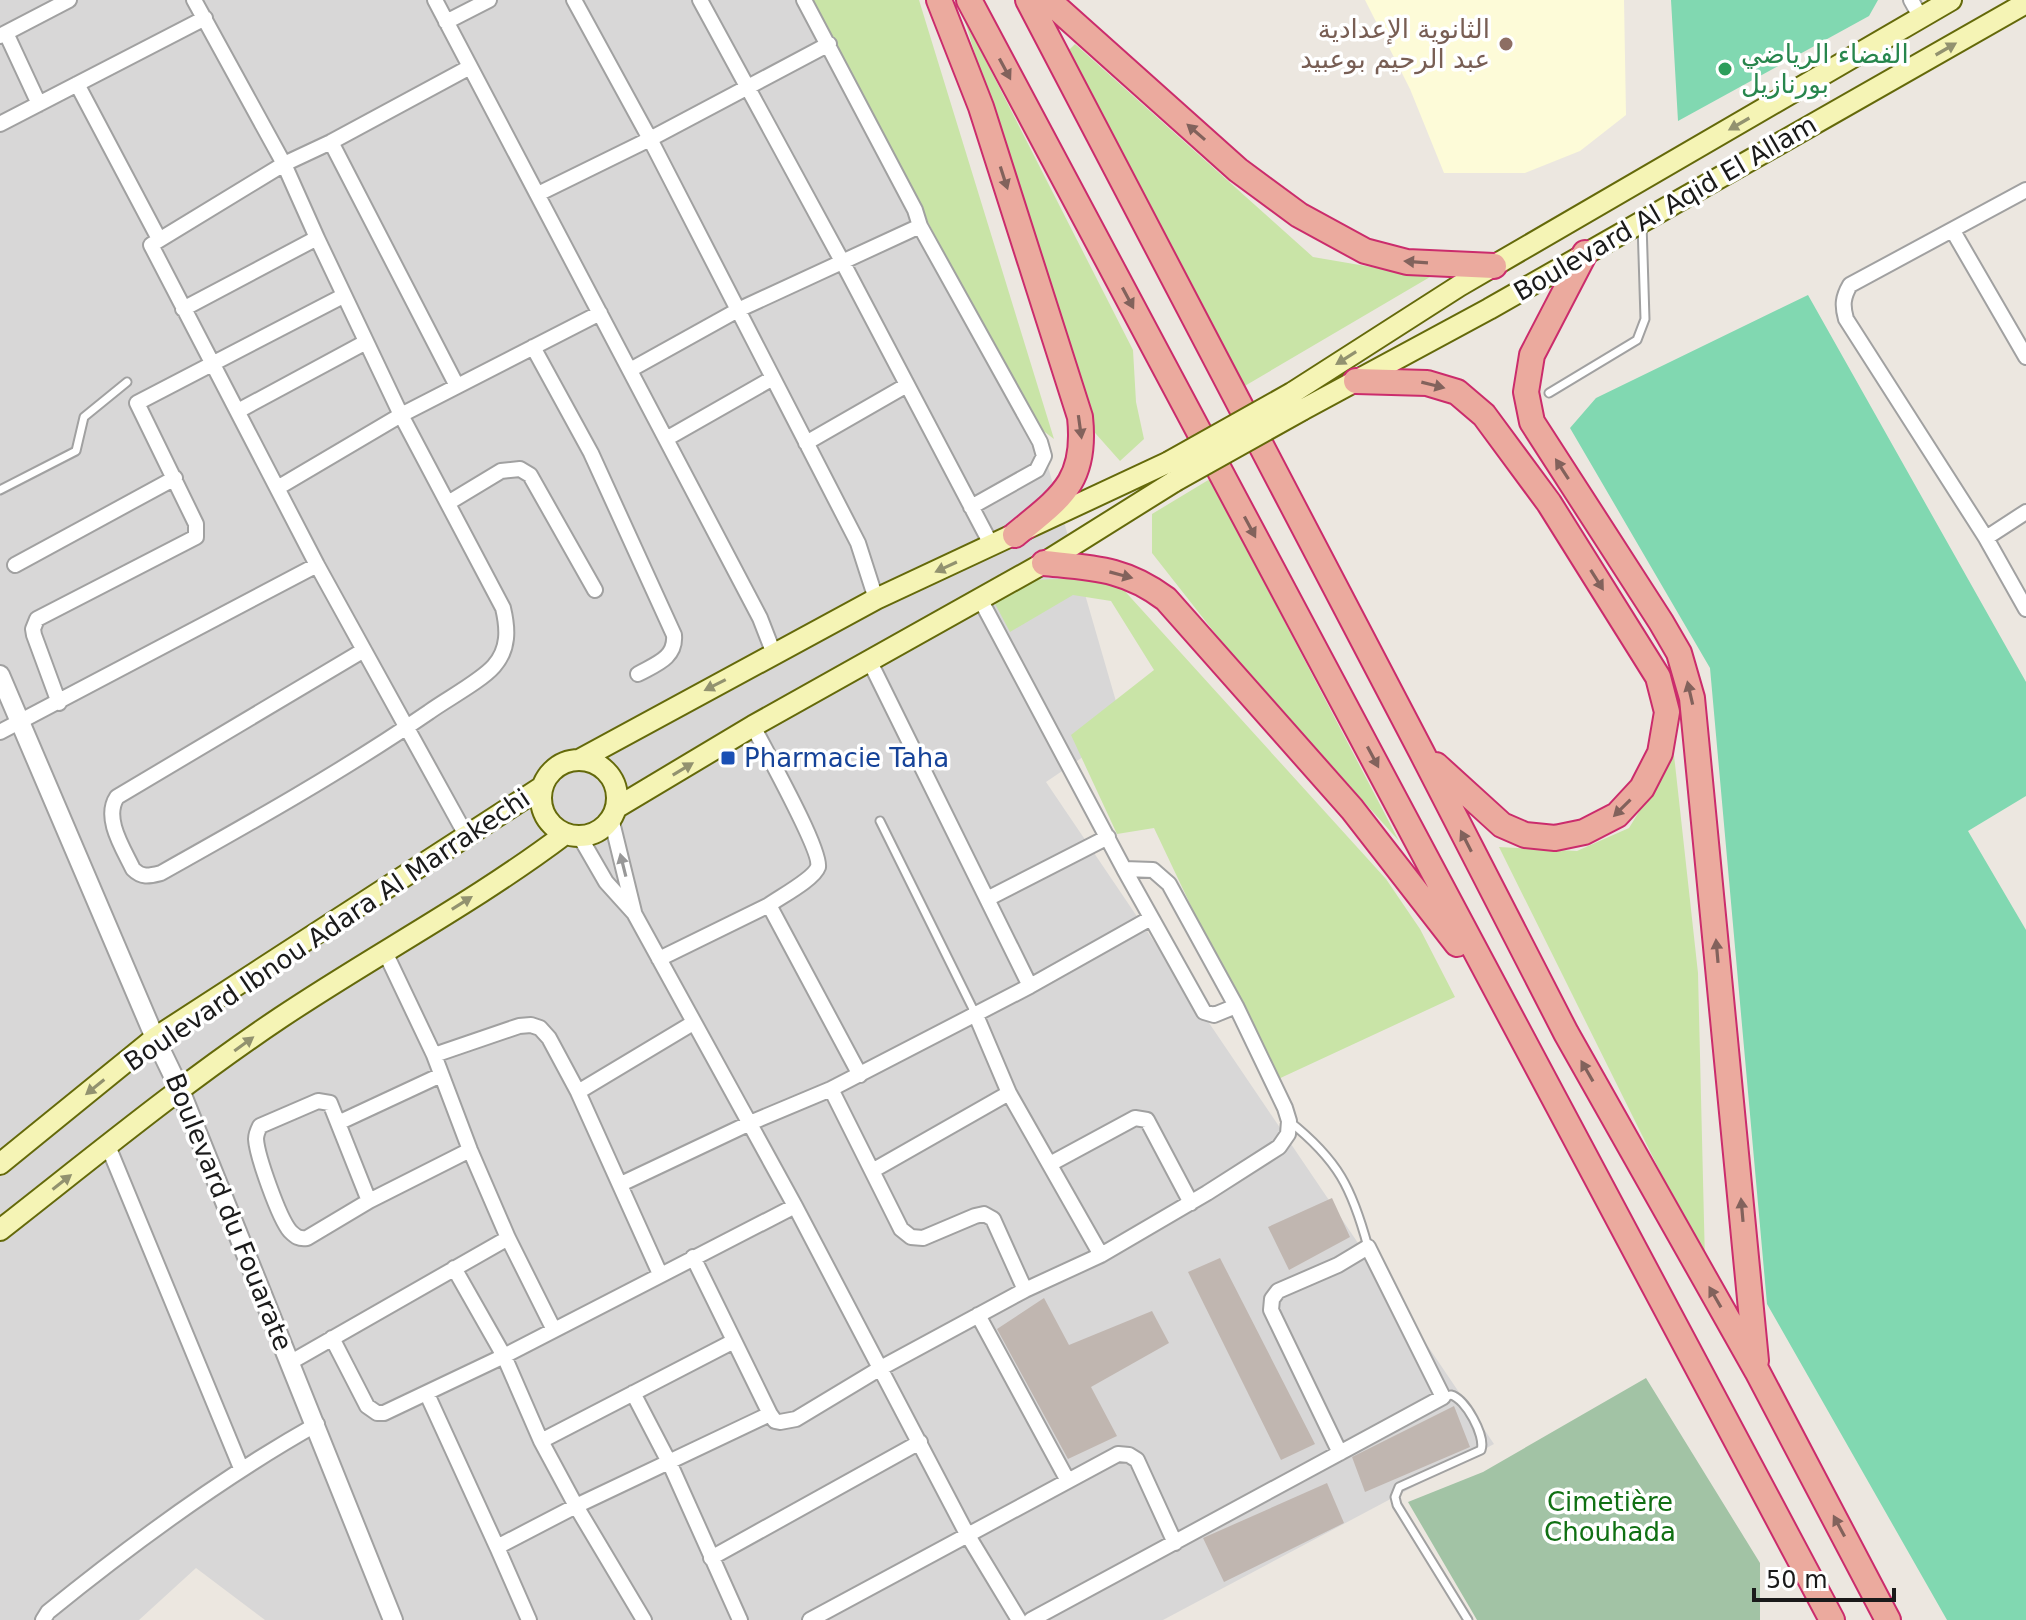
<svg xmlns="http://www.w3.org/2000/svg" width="2026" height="1620" font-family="'DejaVu Sans',Vazirmatn,sans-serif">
  <rect width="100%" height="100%" fill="#ece7e0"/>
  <!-- residential -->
  <path fill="#d8d7d7" d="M0,0h810l232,446 82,283 -78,53 448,662 -331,176h-898l-69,-52 -57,52h-139z"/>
  <!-- education -->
  <path fill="#fdfbd8" d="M1365,0h259l2,115 -46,36 -55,22h-81l-34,-84z"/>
  <!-- grass -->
  <path fill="#c9e4a7" d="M812,0h107l135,439 -21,-16z
    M964,18l169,332 3,52 8,37 -24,22 -32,-36z
    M1075,44l238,213 117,20 -187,110 -176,-335z
    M1210,479l189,362 -170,-190 -77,-98v-39z
    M1090,578l32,10 264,291 34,50 35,68 -181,84 -120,-253 -37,6 -46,-99 83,-65 -43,-69 -38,-6 -63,37 -17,-32 35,-20z
    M1674,755l24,218 7,289 -206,-415 78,4 52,-23z"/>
  <!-- cemetery -->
  <path fill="#a2c3a5" d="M1646,1378l114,185v57h-283l-69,-118 75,-30z"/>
  <!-- pitch -->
  <path fill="#81d8b1" d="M1671,0h207l-9,16 -191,105z
    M1808,295l218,387v114l-58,35 58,99v690h-79l-180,-316 -57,-636 -140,-240 26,-30z"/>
  <!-- building -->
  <path fill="#c0b6b0" d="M1332,1198l18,39 -61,33 -21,-43z
    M1220,1258l95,186 -34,16 -93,-188z
    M1044,1298l25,47 83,-34 17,32 -78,44 26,49 -49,23 -71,-130z
    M1454,1406l16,41 -105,45 -13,-35z
    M1327,1483l17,40 -120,59 -21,-44z"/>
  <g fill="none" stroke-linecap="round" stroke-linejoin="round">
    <!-- service casing -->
    <g stroke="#a1a1a1" stroke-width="11">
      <path id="service" d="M1549,393l88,-53 8,-21 -3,-96
        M0,490l76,-39 8,-34 43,-35
        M880,821l95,192
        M1289,1121c49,39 63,67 79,126
        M1443,1397l8,-2c14,3 35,41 30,55l-82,37 -4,10 2,8 71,115"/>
    </g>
    <!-- minor casing -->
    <g stroke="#a1a1a1" stroke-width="18">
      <path id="minor" d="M194,0l90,164 33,74
        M435,0l325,618 14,36
        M574,0l76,139 208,404 18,56
        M700,0l143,263 149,283
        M1911,0l10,18
        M446,22l43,-22
        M6,33l33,71
        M0,36l69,-36
        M77,84l82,155
        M0,124l205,-106
        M331,142l126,244
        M2026,190l-176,95c-7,12 -8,20 -4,34l140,219 40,71
        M538,194l112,-55 179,-95
        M920,226l120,216 4,14 -7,14 -66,37
        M1953,231l73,126
        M183,309l134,-71 84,177 102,193c5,21 6,41 -9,58 -13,15 -47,33 -65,46 -86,59 -177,110 -268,161 -12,3 -19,5 -28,-4 -10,-21 -30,-51 -16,-72l247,-147
        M533,347l58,106 83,182c2,23 -18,29 -36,39
        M630,370l108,-60 182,-84 -5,-16 -111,-210
        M238,411l128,-69
        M666,439l107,-61
        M806,443l101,-58
        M279,487l122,-72 199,-102
        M448,503l53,-32 19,-2 10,6 65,115
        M1986,538l40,-26
        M15,565l160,-87
        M869,660l161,326
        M59,703l-25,-68 -1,-6 4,-10 159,-82v-13l-59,-121 206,-107
        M753,726c11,22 69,125 65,141 -4,12 -38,30 -49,38l91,170
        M0,732l317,-167
        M611,818l23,94
        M466,835l-149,-270 -166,-320 133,-81 47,-22 139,-75
        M580,837l26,45 28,31 161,293 172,328 52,86
        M1124,869l80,143 10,3 22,-9
        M987,899l121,-62
        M385,952l49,103 36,95 38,88 46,92
        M659,959l110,-54
        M975,1013l34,80 92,162
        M434,1055l85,-29 12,-1 9,3 9,10 29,54 82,182
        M831,1089l70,140 10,8 12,1 52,-22 9,-2 9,5 32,71
        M578,1092l115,-69
        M338,1123l103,-48
        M108,1146l133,322
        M1050,1164l85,-46 12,2 44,83
        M872,1171l137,-78
        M621,1184l129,-61 81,-34 199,-103 121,-68
        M369,1201l-39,-98 -12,-2 -58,25c-2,4 -4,8 -4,13 1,17 23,79 34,92 6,6 9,8 17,7l62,-37 101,-51
        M693,1257l77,157 5,7 5,1 16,-3 83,-50 146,-79 76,-35 106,-62 72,-46 9,-13 1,-13 -4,-13 -49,-102 -67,-122 -16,-14 -29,-1 -145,-272
        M454,1268l50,88 37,85 35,65 68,114
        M978,1315l90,166
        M332,1338l35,68 10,7h7l120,-57 291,-150
        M291,1362l217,-124
        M633,1393l37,71 70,156
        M427,1394l70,153 79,-41 194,-92
        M541,1441l193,-100
        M497,1547l32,73
        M711,1558l209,-116
        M43,1620l5,-8c85,-69 173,-134 269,-188
        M810,1620l308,-166 11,1 8,5 38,83
        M1031,1620l412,-223 -75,-150 -30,18 -60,26 -6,8 -1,11 69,143"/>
    </g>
    <!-- tertiary casing -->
    <g stroke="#a1a1a1" stroke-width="22">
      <path id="tertiary" d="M0,675l155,363 25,52 213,530"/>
    </g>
    <!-- secondary casing -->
    <g stroke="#64690a" stroke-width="24">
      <path id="secondary" d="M1292,393l167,-107 492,-286
        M1302,410l187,-101 537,-306
        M579,760l297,-161 293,-137
        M541 798a38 38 0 1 1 76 0a38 38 0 1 1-76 0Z
        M616,808l137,-82 291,-163 131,-82
        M0,1164l155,-126 387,-251
        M0,1230c92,-72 183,-147 280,-212 94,-63 195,-116 285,-184"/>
    </g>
    <!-- trunk casing -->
    <g stroke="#cb2c6c" stroke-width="28">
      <path id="trunk" d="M939,0l42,107 99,310c7,65 -19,80 -65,118
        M969,0l863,1620
        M1028,0l393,751 145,282 191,338 131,249
        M1048,0l190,170 61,45 66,36 42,11 87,4
        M1585,253l-53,102 -6,37 6,30 129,200 18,31 13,45 64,663
        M1356,381l71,2 30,9 27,23 65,88 109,174 9,35 -7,41 -18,35 -25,27 -33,17 -29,6 -30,-3 -23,-10 -66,-60
        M1044,563c49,5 81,5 122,36l186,210 105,135"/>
    </g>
    <!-- service -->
    <use href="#service" stroke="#fff" stroke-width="7"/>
    <!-- minor -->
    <use href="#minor" stroke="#fff" stroke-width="14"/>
    <!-- tertiary -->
    <use href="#tertiary" stroke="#fff" stroke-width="18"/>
    <!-- secondary -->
    <use href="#secondary" stroke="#f5f4b5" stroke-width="20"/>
    <!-- trunk -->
    <use href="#trunk" stroke="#ebaa9e" stroke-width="24"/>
    <!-- secondary-bridge casing -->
    <g stroke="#64690a" stroke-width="24" stroke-linecap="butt">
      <path id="secondary-bridge" d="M1169,462l123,-69
        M1175,481l127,-71"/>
    </g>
    <!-- secondary-bridge -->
    <use href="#secondary-bridge" stroke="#f5f4b5" stroke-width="20"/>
  </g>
  <!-- one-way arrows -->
  <defs><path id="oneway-solid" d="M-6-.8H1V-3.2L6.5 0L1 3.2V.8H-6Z" transform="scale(2)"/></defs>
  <g fill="#92926f">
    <use href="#oneway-solid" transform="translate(1946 49) rotate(-30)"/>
    <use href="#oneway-solid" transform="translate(1739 124) rotate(150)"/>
    <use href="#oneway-solid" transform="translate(1346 358) rotate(148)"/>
    <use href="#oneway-solid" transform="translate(946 567) rotate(155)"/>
    <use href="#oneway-solid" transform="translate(715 685) rotate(153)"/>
    <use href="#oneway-solid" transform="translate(683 769) rotate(-31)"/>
    <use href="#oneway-solid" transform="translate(462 903) rotate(-32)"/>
    <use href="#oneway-solid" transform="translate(244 1044) rotate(-36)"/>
    <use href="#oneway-solid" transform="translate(95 1087) rotate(141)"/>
    <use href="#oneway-solid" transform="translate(62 1182) rotate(-38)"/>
  </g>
  <g fill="#82625c">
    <use href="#oneway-solid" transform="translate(1005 69) rotate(62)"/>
    <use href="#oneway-solid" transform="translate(1196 132) rotate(-139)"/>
    <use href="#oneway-solid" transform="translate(1004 178) rotate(72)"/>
    <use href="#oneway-solid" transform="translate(1416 262) rotate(-176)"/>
    <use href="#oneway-solid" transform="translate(1128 298) rotate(62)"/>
    <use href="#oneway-solid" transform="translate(1433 385) rotate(14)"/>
    <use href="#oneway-solid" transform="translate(1080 427) rotate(82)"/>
    <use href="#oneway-solid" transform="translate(1562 469) rotate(-123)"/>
    <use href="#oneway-solid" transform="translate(1250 527) rotate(62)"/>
    <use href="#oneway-solid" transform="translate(1121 575) rotate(15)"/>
    <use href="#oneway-solid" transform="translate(1597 580) rotate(58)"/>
    <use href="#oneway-solid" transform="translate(1690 693) rotate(-103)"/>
    <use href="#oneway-solid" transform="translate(1373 757) rotate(62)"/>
    <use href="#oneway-solid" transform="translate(1622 808) rotate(135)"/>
    <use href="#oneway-solid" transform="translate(1466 841) rotate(-117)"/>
    <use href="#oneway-solid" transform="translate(1717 951) rotate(-95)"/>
    <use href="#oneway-solid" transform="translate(1587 1071) rotate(-120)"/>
    <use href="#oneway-solid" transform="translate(1742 1210) rotate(-95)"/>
    <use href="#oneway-solid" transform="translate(1715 1297) rotate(-120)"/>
    <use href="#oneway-solid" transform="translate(1839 1526) rotate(-118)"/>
  </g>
  <use fill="#989898" href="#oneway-solid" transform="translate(623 865) rotate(-104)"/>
  <!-- markers -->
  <circle fill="#8d6e63" stroke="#fff" stroke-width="3" cx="1506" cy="44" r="8"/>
  <circle fill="#2e9e5b" stroke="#fff" stroke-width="3" cx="1725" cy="69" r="8"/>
  <rect fill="#1a4fb4" stroke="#fff" stroke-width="3" x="720" y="750" width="16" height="16" rx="4"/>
  <g text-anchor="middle" stroke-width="7" stroke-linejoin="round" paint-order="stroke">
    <!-- education labels -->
    <g font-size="26" fill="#785e54" stroke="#fff" text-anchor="end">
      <text x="1490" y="38">الثانوية الإعدادية<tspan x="1490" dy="30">عبد الرحيم بوعبيد</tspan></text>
    </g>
    <!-- leisure labels -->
    <g font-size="26" fill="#27864d" stroke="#fff" text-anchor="start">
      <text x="1741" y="63">الفضاء الرياضي<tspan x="1741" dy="30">بورنازيل</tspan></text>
    </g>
    <!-- street labels -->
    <g font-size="26" fill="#1a1a1a" stroke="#fff">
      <text transform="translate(1665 208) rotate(-30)" y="9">Boulevard Al Aqid El Allam</text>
      <text transform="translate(327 930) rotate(-34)" y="9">Boulevard Ibnou Adara Al Marrakechi</text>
      <text transform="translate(229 1212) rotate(68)" y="9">Boulevard du Fouarate</text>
    </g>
    <!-- transit labels -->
    <g font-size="26" fill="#164399" stroke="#fff" text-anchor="start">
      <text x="744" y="767">Pharmacie Taha</text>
    </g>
    <!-- park labels -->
    <g font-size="26" fill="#107013" stroke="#fff">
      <text x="1610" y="1511">Cimetière<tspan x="1610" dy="30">Chouhada</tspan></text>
    </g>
  </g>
  <!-- scale -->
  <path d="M1754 1588v12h140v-12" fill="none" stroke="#1a1a1a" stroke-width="4"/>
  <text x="1766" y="1588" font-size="24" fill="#1a1a1a" stroke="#ffffff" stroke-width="6" paint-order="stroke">50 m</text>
</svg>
